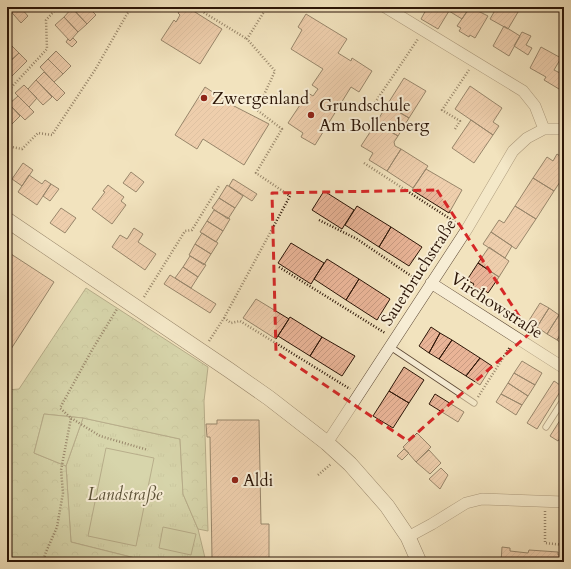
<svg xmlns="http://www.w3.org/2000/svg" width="571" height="569" font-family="Cardo,serif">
  <defs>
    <pattern id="grass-tufts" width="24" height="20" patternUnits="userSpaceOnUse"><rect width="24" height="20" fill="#b7c494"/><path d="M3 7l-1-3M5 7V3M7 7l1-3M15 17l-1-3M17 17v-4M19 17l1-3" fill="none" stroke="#9ea87e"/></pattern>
    <pattern id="forest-crowns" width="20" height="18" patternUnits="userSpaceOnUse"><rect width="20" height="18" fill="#b7c494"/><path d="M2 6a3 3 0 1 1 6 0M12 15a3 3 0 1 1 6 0" fill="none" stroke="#9ea87e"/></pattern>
    <pattern id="building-hatch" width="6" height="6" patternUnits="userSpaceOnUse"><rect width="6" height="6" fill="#e9b497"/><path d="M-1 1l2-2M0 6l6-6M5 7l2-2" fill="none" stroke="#c89a81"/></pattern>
  </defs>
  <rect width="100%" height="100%" fill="#f2e3be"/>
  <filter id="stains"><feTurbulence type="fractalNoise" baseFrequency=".005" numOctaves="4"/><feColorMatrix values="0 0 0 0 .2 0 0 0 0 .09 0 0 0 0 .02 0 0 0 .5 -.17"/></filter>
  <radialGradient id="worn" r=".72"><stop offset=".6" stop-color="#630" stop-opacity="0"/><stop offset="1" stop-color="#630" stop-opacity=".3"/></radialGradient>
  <!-- grass -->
  <path fill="url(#grass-tufts)" stroke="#716c4e" d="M83,418l97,21 3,55 15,35 8,33h-55l-80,-20 -5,-76z"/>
  <!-- forest -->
  <path fill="url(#forest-crowns)" stroke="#716c4e" d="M86,288l122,79 -4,34 4,130 -10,-2 -15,-35 -3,-55 -97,-21 -39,-4 -10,39 32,13 5,76 80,20h-144v-172l12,-1z"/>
  <!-- pitch -->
  <path fill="#b7c494" stroke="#716c4e" d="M44,414l39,4 -17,48 -32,-13z
    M106,448l48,10 -18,88 -48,-10z
    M163,527l33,7 -5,21 -32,-7z"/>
  <!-- building -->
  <path fill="url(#building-hatch)" stroke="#2b1507" d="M7,7h13l8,9 -7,7z
    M74,7h14l8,8 -9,9 -15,-16z
    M182,7h5l35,22 -22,35 -39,-24 13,-20 2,2 4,-7 -2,-2z
    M433,7h37l-8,12 -13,-8 -11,18 -17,-10 6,-11 4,2z
    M470,7h10l-2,4 10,5 -13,22 -5,-3 -1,2 -10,-6 2,-3 -4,-2z
    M497,7h24l-13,22 -18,-10z
    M72,8l15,16 -9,8 -14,-15z
    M306,14l41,25 -9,14 13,8 1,-3 20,13 -13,21 -8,-5 -36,58 -14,-8 2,-4 -15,-10 20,-30 5,3 5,-7 -6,-4 11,-16 -32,-20 11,-19 -4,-3z
    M64,17l14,15 -8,9 -15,-16z
    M504,26l16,10 -11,20 -16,-10z
    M522,32l9,4 -5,9 6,3 -4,7 -14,-9z
    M73,38l4,4 -5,5 -6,-5 2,-3 2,2z
    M10,44l9,9 -12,11v-17z
    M541,47l20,11 -7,12 10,5v17l-20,-12 2,-3 -16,-9z
    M56,51l15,15 -8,8 -15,-15z
    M19,53l8,8 -15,15 -5,-5v-7z
    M48,59l15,15 -9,8 -14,-15z
    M44,72l21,21 -8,8 -21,-21z
    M404,78l22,13 -17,27 -22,-13z
    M36,80l16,17 -9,8 -15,-16z
    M24,85l13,13 -8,9 -14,-14z
    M470,86l32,22 -9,14 6,4 -6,9 -38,-26z
    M205,87l29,19 35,18 -25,41 -41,-26 -6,10 -22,-14z
    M18,96l16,16 -9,8 -16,-16z
    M7,102l13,14 -8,8 -5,-6z
    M387,105l22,13 -11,18 -22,-13z
    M471,120l22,15 -19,28 -22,-15z
    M376,123l22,13 -4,6 1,4 6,3 -14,22 -18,-11 4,-7 -12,-7z
    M401,149l27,17 -15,22 -26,-17z
    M557,154l7,5v17l-10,15 -21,-13 14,-21 6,4z
    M23,163l10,7 -11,16 -10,-7z
    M426,169l36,21 -13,23 -37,-23z
    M131,172l13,10 -8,10 -13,-9z
    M29,175l13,9 3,-4 6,4 -14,21 -19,-13z
    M533,178l21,13 -18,28 -21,-13z
    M233,179l24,15 -5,7 -23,-15z
    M51,184l8,5 -9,12 -7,-5z
    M108,185l16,12 -3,4 5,4 -14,19 -20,-15 13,-17 -2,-1z
    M227,185l16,11 -8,12 -16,-10z
    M324,191l30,19 -12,19 -30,-19z
    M219,198l16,10 -7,11 -16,-11z
    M357,206l34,21 -12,20 -34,-22z
    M515,206l21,13 -20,30 -25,-17 8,-12 5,3z
    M61,208l15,10 -11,15 -15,-10z
    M214,210l16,9 -7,12 -16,-10z
    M207,221l16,10 -7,11 -16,-10z
    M391,227l31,20 -13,19 -30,-19z
    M134,228l9,6 -5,8 18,12 -11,16 -33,-23 8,-12 7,4z
    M491,232l21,14 -7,12 -22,-14z
    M202,233l16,10 -7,11 -16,-10z
    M291,243l33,20 -13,21 -33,-21z
    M195,244l16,10 -7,11 -15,-10z
    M489,247l20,14 -10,16 -21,-14z
    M11,254l43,28 -43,67 -4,-3v-87z
    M190,256l16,9 -8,12 -15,-10z
    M327,259l32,20 -13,21 -32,-21z
    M478,263l21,14 -11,16 -6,-5 -3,4 -7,-5 2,-3 -7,-4z
    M183,267l15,10 -7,11 -16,-10z
    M170,275l46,29 -6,9 -46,-29z
    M359,279l31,20 -13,21 -31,-20z
    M256,299l33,20 -13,20 -33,-21z
    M540,303l9,5 -12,19 -9,-5z
    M549,308l10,7 -12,19 -10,-7z
    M559,315l5,3v11l-7,11 -10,-6z
    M290,317l32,20 -12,19 -32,-20z
    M431,327l9,6 -11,20 -10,-7z
    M564,329v16l-7,-5z
    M440,333l12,7 -13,19 -10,-6z
    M322,337l33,19 -13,20 -32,-20z
    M452,340l28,18 -14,18 -27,-17z
    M480,358l12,8 -12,19 -14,-9z
    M522,361l20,12 -7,12 -21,-12z
    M404,367l20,13 -15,23 -20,-12z
    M514,373l21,12 -7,11 -20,-13z
    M554,381l9,6 -26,42 -10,-6z
    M508,383l20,13 -6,9 -21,-11z
    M389,391l20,12 -16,25 -20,-12z
    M435,394l29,18 -6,10 -29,-18z
    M501,394l21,11 -6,10 -20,-13z
    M564,414v17l-6,10 -8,-5z
    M217,420h42l2,104h8v34h-57l-2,-121h-3l-1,-13h11z
    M417,433l14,14 -15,15 -13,-15z
    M404,449l5,4 -7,7 -5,-4z
    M429,450l12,13 -11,11 -14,-12z
    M441,468l7,7 -8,14 -11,-10z
    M502,547l8,1v3l18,2 1,-3 29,2v3h6v7h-63z"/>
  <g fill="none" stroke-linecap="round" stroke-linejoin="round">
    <!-- service casing -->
    <g stroke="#5d4835" stroke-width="7">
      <path id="service" d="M389,346l85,57
        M546,427l18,-28"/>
    </g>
    <!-- minor casing -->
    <g stroke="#5d4835" stroke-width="12">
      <path id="minor" d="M385,7l138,84 12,15 9,23
        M431,283l133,85
        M327,443l140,-214 46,-78 14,-13 17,-9h16l4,2
        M408,537l24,-13 34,-21 16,-4 82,3"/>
    </g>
    <!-- secondary casing -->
    <g stroke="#2b1507" stroke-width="16">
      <path id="secondary" d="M7,220l222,150 40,28 58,45 23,21 37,42 21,31 11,25"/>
    </g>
    <!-- path -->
    <path stroke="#2b1507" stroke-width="2.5" stroke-dasharray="1 2" stroke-linecap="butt" d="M202,7l1,5 44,27
      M7,92l40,-43 -1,-29 12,-13
      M370,110l48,-71
      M455,129l5,-8 -18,-11 27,-40
      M7,146l15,3 16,-16 14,2 43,-65 32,-56 6,-7
      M364,163l94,61
      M319,220l38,19 63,43
      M279,267l106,66
      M144,297l41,-66 7,-1 27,-44
      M224,318l7,5 9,-2 110,68
      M209,341l15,-23 66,-122 -34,-23 26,-44 -25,-19 18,-39 -28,-32 20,-32
      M478,397l32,-50
      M71,418l29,18 48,14
      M318,475l13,-11
      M545,511v32l19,2
      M46,562l-2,-4 2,-6 11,-25 6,-34 -2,-23 10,-52 -11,-10 32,-58 25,-41"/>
    <!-- service -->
    <use href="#service" stroke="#f7edd5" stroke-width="5.5"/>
    <!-- minor -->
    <use href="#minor" stroke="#f7edd5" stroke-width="11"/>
    <!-- secondary -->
    <use href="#secondary" stroke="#f7edd5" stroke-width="15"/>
  </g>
  <!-- marked area -->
  <path d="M0 0H571V569H0ZM437,190l93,143 -122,108 -132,-89 -4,-159z" fill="#f2e3be" fill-opacity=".55" fill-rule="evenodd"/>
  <path fill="none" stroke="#d62828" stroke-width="3" stroke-dasharray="8 5" stroke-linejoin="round" d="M437,190l93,143 -122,108 -132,-89 -4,-159z"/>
  <!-- markers -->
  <g fill="#8f2418" stroke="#f7edd5" stroke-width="1.5">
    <circle cx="204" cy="98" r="4"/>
    <circle cx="311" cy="115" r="4"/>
    <circle cx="235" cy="480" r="4"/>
  </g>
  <g text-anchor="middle" stroke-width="4" stroke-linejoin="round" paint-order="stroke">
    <!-- poi labels -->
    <g font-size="17" fill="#2b1507" stroke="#f7edd5" text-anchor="start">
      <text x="212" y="104">Zwergenland</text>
      <text x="319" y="111">Grundschule<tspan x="319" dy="20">Am Bollenberg</tspan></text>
      <text x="243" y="486">Aldi</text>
    </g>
    <!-- street labels -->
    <g font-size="17" fill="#2b1507" stroke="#f7edd5">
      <text transform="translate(418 272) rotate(-57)" y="6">Sauerbruchstraße</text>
      <text transform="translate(497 305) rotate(33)" y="6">Virchowstraße</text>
    </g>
    <!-- park labels -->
    <g font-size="17" font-style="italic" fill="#5c5238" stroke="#f7edd5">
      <text x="125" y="500">Landstraße</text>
    </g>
  </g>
  <!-- margin -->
  <rect width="571" height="569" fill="none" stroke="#f2e3be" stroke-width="24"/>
  <rect x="8" y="8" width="555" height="553" fill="none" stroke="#2b1507" stroke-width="2"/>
  <rect x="12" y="12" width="547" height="545" fill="none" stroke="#2b1507"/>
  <rect width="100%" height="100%" filter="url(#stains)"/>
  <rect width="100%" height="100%" fill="url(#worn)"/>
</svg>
